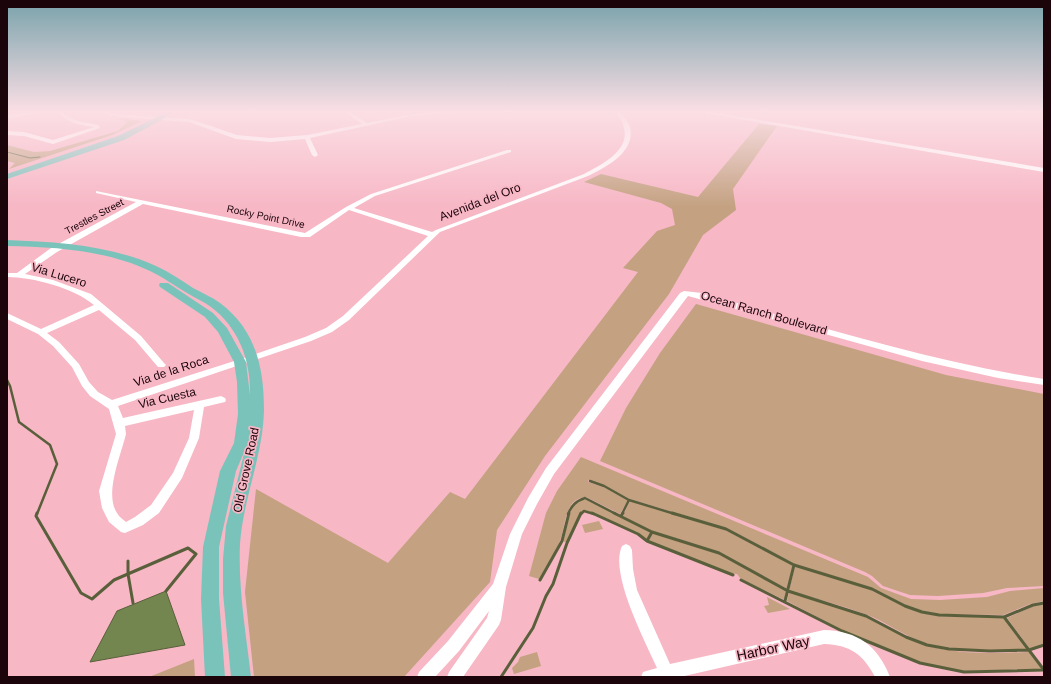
<svg xmlns="http://www.w3.org/2000/svg" width="1051" height="684" font-family="Arial,sans-serif">
  <rect width="100%" height="100%" fill="#f7b7c5"/>
  <!-- green -->
  <path fill="#c3a181" d="M118,118l24,3 -30,14 -103,34 6,-6 -8,-2v-16l27,7 16,-1 68,-20 9,-9z
    M759,124l18,2 -44,63 3,21 -33,25 -34,59 -124,162 -48,74 -7,52 -86,95h-150l-9,-85 11,-103 132,74 62,-71 15,7 173,-227 -15,-4 34,-37 18,-6 -3,-16 -11,-6 -77,-21 17,-8 97,23z
    M696,304l250,71 98,19v192l-37,2 -24,5 -45,3 -28,-1 -27,-9 -11,-10 -7,-4 -265,-111 26,-53 34,-55z
    M581,457l287,120 13,11 30,11 29,1 47,-3 23,-6 34,-3v13l-14,3 -27,11 -65,-1 -16,-3 -17,-6 -33,-17 -78,-24 -68,-36 -96,-29 -27,-14 -15,-5v2l15,5 25,13 -8,14 -34,-17c-22,1 -20,29 -26,44 -5,13 -14,26 -21,38l-10,-3 17,-63 11,-22z
    M580,499l10,1 61,32 -4,9 -8,-7 -51,-23 -4,-1 -4,3 -13,30 -4,-2 9,-34z
    M630,501l95,29 68,35 -6,24 -68,-37 -67,-21 -29,-15z
    M599,521l4,8 -18,4 -3,-8z
    M653,533l66,21 68,37 -2,9 -44,-21 -4,-5 -9,-1 -79,-32z
    M795,566l77,24 33,17 17,6 17,3 65,2 24,32c-33,0 -68,3 -100,-6 -23,-7 -41,-22 -63,-30 -25,-9 -51,-16 -76,-23z
    M789,592c25,8 51,15 76,25 22,8 41,23 64,29 32,9 67,7 100,6l13,17 -79,2 -43,-9 -27,-10 -51,-22 -55,-29z
    M767,597l23,12 -22,4 -4,-7 5,-1z
    M1044,604v39l-14,6 -23,-31 27,-12z
    M537,652l4,14 -27,8 -2,-6 6,-6 2,-5z
    M194,659l1,18h-46z"/>
  <!-- water -->
  <path fill="#74864f" stroke="#5a5f3b" d="M166,591l19,54 -95,17 27,-51z"/>
  <g fill="none" stroke-linecap="round" stroke-linejoin="round">
    <!-- stream-far2 -->
    <path stroke="#5a5f3b" stroke-width="1" d="M7,152l23,6 10,-1"/>
    <!-- stream-far1 -->
    <path stroke="#5a5f3b" stroke-width="2.5" d="M7,380l3,6 9,36 31,23 7,19 -20,50
      M590,481l14,5 25,14 46,14
      M568,514c4,-9 8,-13 17,-16l31,16
      M581,514l3,-3 10,3
      M622,514l7,-14"/>
    <!-- stream -->
    <path stroke="#5a5f3b" stroke-width="3" d="M37,513l-1,3 45,77 11,6 22,-19 74,-32 8,6 -30,37
      M592,513l46,21 9,7 86,34
      M614,513l38,19 67,21 69,38 78,25 40,21 21,8 22,4 41,2 39,-1 15,-5
      M672,513l54,16 68,36 78,24 33,17 17,6 17,3 65,2 29,-12 11,-2
      M621,516l2,-3
      M647,541l5,-9
      M128,561v13l5,29
      M540,580l22,-39 7,-28
      M741,580l101,51 78,32 44,9 80,-2
      M785,601l9,-36
      M1004,617l40,53
      M501,677l32,-49 13,-32 7,-12 14,-41 14,-30"/>
    <!-- minor -->
    <path fill="#fff" fill-rule="evenodd" d="M34,111h10l-37,8v-4z
      M58,111h4c9,11 23,11 36,14l2,3 -47,16 -29,-8 -17,-1v-4l17,1 29,8 41,-13c-14,-2 -28,-4 -36,-16z
      M99,111h6l8,3 77,5 47,16 33,3 37,-3 55,-11 -18,-13h5l18,12 45,-9 47,-3 -2,1 -45,4 -102,22 8,17 -3,2 -3,-2 -7,-16 -35,3 -34,-3 -47,-17 -77,-6z
      M616,111h4c4,5 8,10 10,16 6,25 -24,40 -42,49l-148,56 -91,88 -17,12 -21,9 -193,65 5,12 98,-22 4,2 1,2 -1,2 -21,5 -5,31 -17,40 -23,35 -16,12 -18,8 -4,-1 -12,-10 -7,-14 -3,-17 17,-57 -7,-25 -19,-13 -8,-10 -10,-19 -19,-21 -15,-12 -31,-15v-6l34,16 53,-24c-20,-17 -61,-28 -87,-28v-4h10l34,-25 85,-46 -40,-9v-2l209,42 41,-26 25,-13 136,-44h4v2l-136,44 -21,12 78,24 4,-2 148,-56c17,-9 46,-23 40,-46 -1,-7 -6,-12 -8,-17zM143,204l158,33h9l39,-27 79,26 -85,80 -17,12 -21,9 -55,19 -138,44 -14,-8 -9,-10 -10,-18 -20,-22 -12,-9 52,-23 36,30 23,27h6l2,-2 -2,-2 -23,-27 -50,-42 -38,-14 -28,-6 32,-22zM194,410l-5,28 -16,35 -22,32 -16,12 -9,5c-3,-3 -7,-5 -9,-9 -13,-19 4,-58 9,-79l-1,-8z
      M697,111h10l337,57v4l-345,-60z
      M684,291l18,2c113,32 226,68 342,86v6l-46,-7 -76,-17 -234,-65 -134,178 -17,30 -15,30 -16,53 -5,33 -2,5 -36,52h-16l2,-5 38,-54 2,-7 -30,40 -24,26h-18l2,-5 29,-31 45,-57 17,-50 18,-36 18,-30 134,-175z
      M626,544l4,2 2,4 1,19 4,21 33,74 154,-34c34,1 54,16 66,47h-15c-12,-23 -25,-32 -51,-33l-144,33h-39l2,-5 14,-4c-12,-27 -48,-95 -35,-122z"/>
    <!-- major -->
    <path fill="#7ac3bb" fill-rule="evenodd" d="M169,111h8l-21,12 -32,17 -117,39v-5l111,-38z
      M7,240c50,2 103,5 149,26 13,6 25,14 37,22 9,5 19,9 27,15 36,27 44,65 44,107 -1,46 -21,89 -24,134 -2,45 6,89 11,133h-20l-8,-84v-34l3,-33 19,-76 -9,21 -17,76v52l6,78h-20l-4,-78 2,-52 17,-76 14,-28 4,-29 -1,-32 -3,-20 -16,-30 -13,-15 -45,-30 -1,-2 1,-2h8l45,30 14,15 19,34 4,33c1,-34 -11,-67 -39,-88 -8,-6 -16,-9 -24,-14 -12,-7 -24,-16 -37,-22 -44,-21 -95,-24 -143,-25z"/>
  </g>
  <!-- sky -->
  <linearGradient id="sky" x2="0" y2="1"><stop stop-color="#79a2ab"/><stop offset="0.54" stop-color="#fbdfe5"/><stop offset="1" stop-color="#fbdfe5" stop-opacity="0"/></linearGradient>
  <rect width="1051" height="207" fill="url(#sky)"/>
  <g text-anchor="middle" stroke-width="3.5" stroke-linejoin="round" paint-order="stroke">
    <!-- far-street labels -->
    <g font-size="10" fill="#1c040b" stroke="#f7b7c5">
      <text transform="translate(94 216) rotate(-28)" y="4">Trestles Street</text>
      <text transform="translate(266 216) rotate(12)" y="4">Rocky Point Drive</text>
    </g>
    <!-- street labels -->
    <g font-size="12" fill="#1c040b" stroke="#f7b7c5">
      <text transform="translate(480 202) rotate(-21)" y="4">Avenida del Oro</text>
      <text transform="translate(59 275) rotate(17)" y="4">Via Lucero</text>
      <text transform="translate(764 313) rotate(16)" y="4">Ocean Ranch Boulevard</text>
      <text transform="translate(171 371) rotate(-18)" y="4">Via de la Roca</text>
      <text transform="translate(167 398) rotate(-13)" y="4">Via Cuesta</text>
      <text transform="translate(246 470) rotate(-78)" y="4">Old Grove Road</text>
    </g>
    <!-- near-street labels -->
    <g font-size="14" fill="#1c040b" stroke="#f7b7c5">
      <text transform="translate(773 648) rotate(-12)" y="5">Harbor Way</text>
    </g>
  </g>
  <!-- border -->
  <rect width="1051" height="684" fill="none" stroke="#1c040b" stroke-width="16"/>
</svg>
